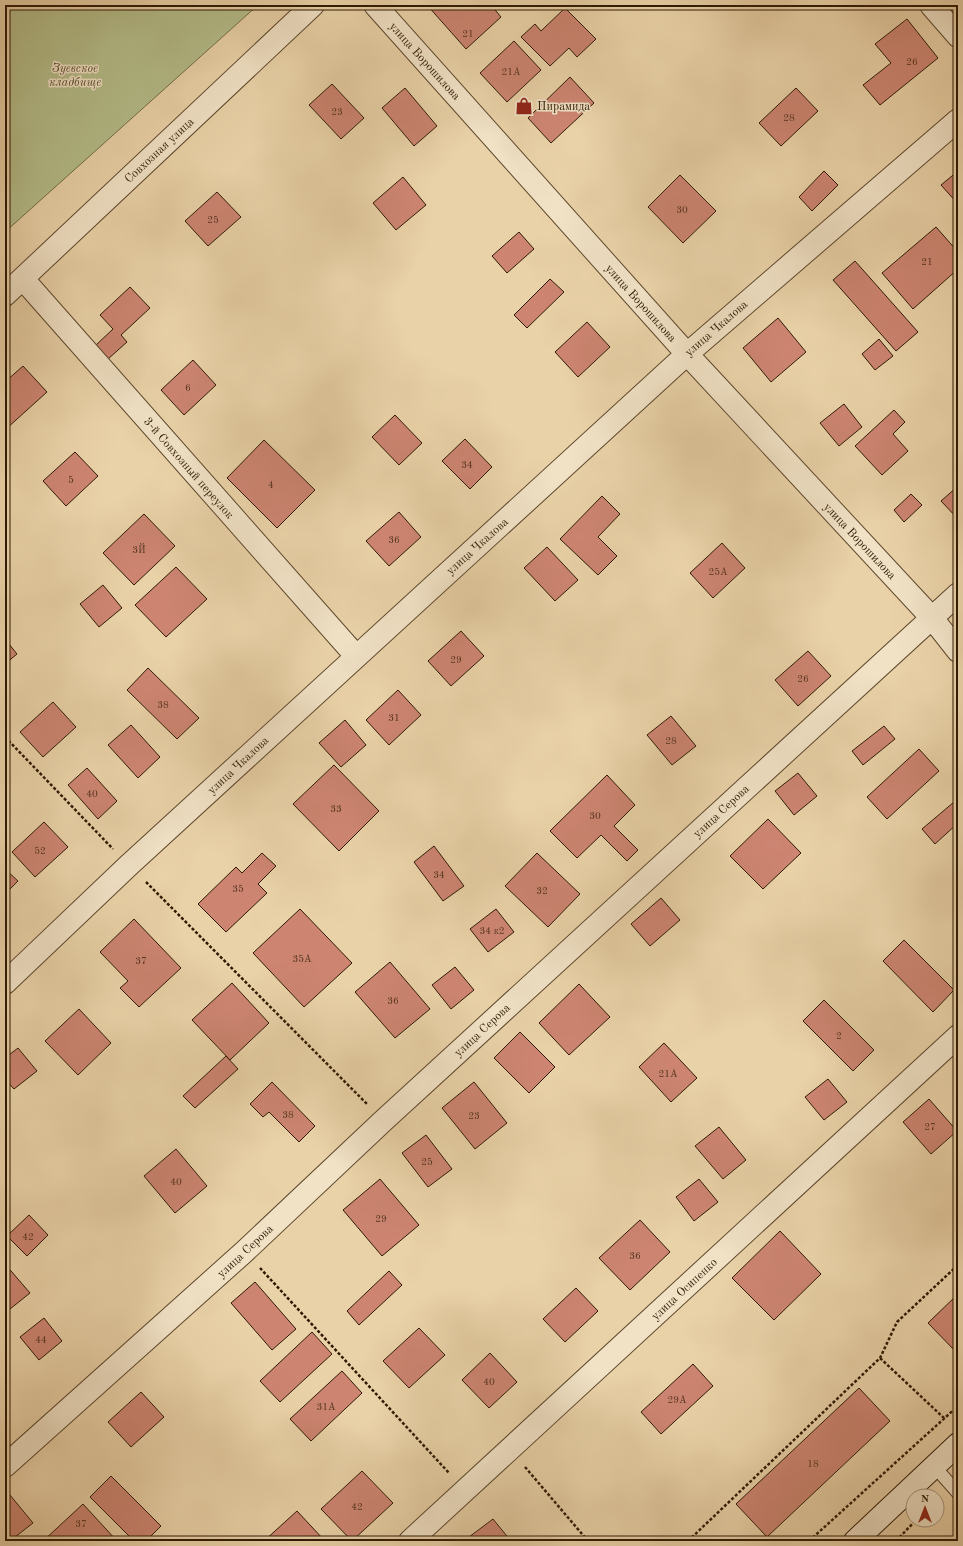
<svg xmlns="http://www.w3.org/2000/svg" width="963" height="1546" font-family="'Old Standard TT',serif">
  <rect width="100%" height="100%" fill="#ead2a8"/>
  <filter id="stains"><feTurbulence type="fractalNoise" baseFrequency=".005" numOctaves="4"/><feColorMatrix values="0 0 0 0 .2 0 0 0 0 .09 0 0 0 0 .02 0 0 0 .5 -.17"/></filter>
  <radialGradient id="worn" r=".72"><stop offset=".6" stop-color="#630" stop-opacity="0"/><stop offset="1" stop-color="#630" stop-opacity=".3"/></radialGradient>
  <!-- green -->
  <path fill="#b4bd8a" stroke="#716c47" d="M5,5h253l-253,227z"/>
  <!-- building -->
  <path fill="#cd8572" stroke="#2e1a04" d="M427,5h64l10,12 -35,32z
    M565,8l31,31 -19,18 -8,-9 -19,18 -29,-29 14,-13 6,7z
    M907,19l31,39 -58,47 -17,-20 28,-22 -16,-19z
    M514,41l27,29 -34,32 -27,-29z
    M570,77l24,26 -43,40 -23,-25z
    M332,84l32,34 -23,21 -32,-34z
    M405,88l32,38 -23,20 -32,-38z
    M796,88l22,23 -37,35 -22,-23z
    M824,171l14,14 -26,26 -13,-14z
    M958,171v33l-17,-19z
    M680,175l36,36 -33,32 -35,-36z
    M403,177l23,28 -30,25 -23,-27z
    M217,192l24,25 -33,29 -23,-25z
    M936,227l22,25v17l-45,40 -31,-36z
    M519,232l15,17 -27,24 -15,-17z
    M855,261l63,71 -22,19 -63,-71z
    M550,279l14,13 -37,36 -13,-13z
    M130,287l20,21 -29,27 6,7 -19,17 -13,-13 18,-17 -13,-14z
    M778,318l28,34 -35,30 -28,-34z
    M587,322l23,25 -32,30 -23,-25z
    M879,339l14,17 -18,14 -13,-16z
    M193,360l23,25 -32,30 -23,-25z
    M23,366l24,26 -41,37 -1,-1v-46z
    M844,404l18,23 -23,19 -19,-23z
    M894,410l11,12 -12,12 15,17 -26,24 -27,-29z
    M395,415l27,28 -23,22 -27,-28z
    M465,439l27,28 -22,22 -28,-28z
    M264,440l51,50 -38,38 -50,-50z
    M75,452l23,24 -32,30 -23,-25z
    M958,486v33l-17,-18z
    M911,494l11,11 -18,17 -10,-12z
    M602,496l18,18 -22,23 19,19 -19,19 -38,-36z
    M399,512l22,25 -32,29 -23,-25z
    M144,514l31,32 -41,39 -31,-32z
    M722,543l23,25 -32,30 -23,-25z
    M547,547l31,33 -23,21 -31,-33z
    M176,567l31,32 -41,38 -31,-32z
    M103,585l19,23 -23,19 -19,-23z
    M461,631l23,25 -33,30 -23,-25z
    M5,639l12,15 -12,10z
    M808,651l23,25 -33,30 -23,-26z
    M148,668l51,50 -22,21 -50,-49z
    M398,690l23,25 -32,30 -23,-25z
    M53,702l23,25 -33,30 -23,-25z
    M671,716l25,30 -24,19 -25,-30z
    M345,720l21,25 -25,22 -22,-24z
    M131,725l29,32 -22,21 -30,-33z
    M884,726l11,13 -32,26 -11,-14z
    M919,749l20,22 -52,48 -20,-22z
    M334,765l45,46 -40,40 -46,-47z
    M87,768l30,33 -19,18 -30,-34z
    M798,773l19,23 -23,19 -19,-24z
    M607,775l28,30 -21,21 24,24 -11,11 -26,-26 -24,23 -27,-27z
    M954,802l4,5v16l-23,21 -13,-15z
    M768,819l33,34 -38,36 -33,-33z
    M44,822l24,25 -33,30 -23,-25z
    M434,846l30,40 -21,15 -29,-39z
    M262,853l14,13 -18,18 9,9 -41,39 -28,-28 38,-37 6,6z
    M537,853l43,41 -32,33 -43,-41z
    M5,869l13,12 -13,13z
    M661,898l19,22 -30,26 -19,-22z
    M300,909l52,54 -48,44 -51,-54z
    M496,909l18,23 -26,20 -18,-23z
    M134,919l47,49 -42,39 -19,-19 8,-7 -28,-29z
    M904,940l50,50 -21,22 -50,-51z
    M390,962l40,47 -35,29 -40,-46z
    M455,967l19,23 -23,19 -19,-24z
    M232,983l37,40 -39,37 -38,-40z
    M579,984l31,33 -41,38 -30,-32z
    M824,1000l50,50 -21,21 -50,-50z
    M79,1009l32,34 -33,32 -33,-34z
    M520,1032l35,35 -26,26 -35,-35z
    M664,1043l33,35 -26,24 -32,-35z
    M18,1048l19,23 -23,18 -9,-10v-21z
    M226,1056l12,13 -43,39 -12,-12z
    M828,1079l19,23 -23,18 -19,-23z
    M272,1082l43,44 -16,16 -30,-30 -6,5 -13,-13z
    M474,1082l33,41 -32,26 -33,-41z
    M929,1099l28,32 -26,23 -28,-32z
    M719,1127l27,33 -23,19 -28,-33z
    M426,1135l26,34 -24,18 -26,-34z
    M176,1149l31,37 -32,27 -31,-37z
    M380,1179l39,46 -37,31 -39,-46z
    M699,1179l19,23 -24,19 -18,-24z
    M29,1215l19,20 -21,21 -20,-20z
    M640,1220l30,32 -40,38 -31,-32z
    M780,1231l41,43 -47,46 -42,-42z
    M5,1264l25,29 -25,20z
    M389,1271l13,14 -43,40 -12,-14z
    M255,1282l41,47 -24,21 -41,-47z
    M576,1288l22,23 -33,31 -22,-23z
    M958,1294v60l-30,-31z
    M44,1318l18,23 -23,19 -19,-23z
    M419,1328l26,27 -36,33 -26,-27z
    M312,1332l20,22 -52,48 -20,-21z
    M490,1353l27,29 -28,26 -27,-28z
    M693,1364l20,22 -52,48 -20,-22z
    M342,1371l20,22 -51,48 -21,-22z
    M859,1388l31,33 -123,116 -31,-33z
    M141,1392l23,25 -33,30 -23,-25z
    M362,1471l31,32 -41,38 -31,-32z
    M111,1476l50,50 -15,15h-12l-44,-44z
    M10,1495l23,28 -23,18h-5v-43z
    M83,1504l34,37h-74z
    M297,1511l28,30h-61z
    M493,1519l18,22h-38l-4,-4z"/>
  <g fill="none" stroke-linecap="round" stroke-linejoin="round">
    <!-- service casing -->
    <g stroke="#5d482d" stroke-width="14">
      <path id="service" d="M934,1466l24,27"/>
    </g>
    <!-- minor casing -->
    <g stroke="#5d482d" stroke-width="24">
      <path id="minor" d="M375,5l312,349 245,264 26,33
        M931,5l27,31
        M23,279l333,377
        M5,983l124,-118 558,-511 271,-234
        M5,1466l239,-214 139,-131 575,-527
        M410,1541l548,-505"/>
    </g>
    <!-- tertiary casing -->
    <g stroke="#5d482d" stroke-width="24">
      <path id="tertiary" d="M5,295l308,-290"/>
    </g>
    <!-- secondary casing -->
    <g stroke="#2e1a04" stroke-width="24">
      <path id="secondary" d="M855,1541l103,-97"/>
    </g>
    <!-- path -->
    <path stroke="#2e1a04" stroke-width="2.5" stroke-dasharray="3 2" stroke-linecap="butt" d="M5,737l108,112
      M146,882l221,222
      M260,1268l189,205
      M880,1358l65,61
      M525,1467l63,74
      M688,1541l192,-183 17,-36 61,-57
      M809,1541l149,-135
      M896,1541l20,-21"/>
    <!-- service -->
    <use href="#service" stroke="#f1e2c6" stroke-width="12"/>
    <!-- minor -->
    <use href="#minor" stroke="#f1e2c6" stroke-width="22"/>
    <!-- tertiary -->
    <use href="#tertiary" stroke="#f1e2c6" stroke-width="22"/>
    <!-- secondary -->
    <use href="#secondary" stroke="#f1e2c6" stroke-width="22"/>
  </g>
  <!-- icons -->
  <defs>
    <g id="shop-bare" transform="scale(1.38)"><path d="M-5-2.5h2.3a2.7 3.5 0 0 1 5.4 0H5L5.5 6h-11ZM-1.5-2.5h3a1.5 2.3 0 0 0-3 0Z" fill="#8f2418" stroke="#f1e2c6" stroke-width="2.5" paint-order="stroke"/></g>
  </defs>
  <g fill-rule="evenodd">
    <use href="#shop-bare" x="524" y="106"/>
  </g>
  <g text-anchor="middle" stroke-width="3" stroke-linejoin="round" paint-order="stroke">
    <!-- number labels -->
    <g font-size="10" fill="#563520">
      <text x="468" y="37">21</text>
      <text x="912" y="65">26</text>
      <text x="511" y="75">21А</text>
      <text x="337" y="115">23</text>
      <text x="789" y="121">28</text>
      <text x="682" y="213">30</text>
      <text x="213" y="223">25</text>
      <text x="927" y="265">21</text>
      <text x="188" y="391">6</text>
      <text x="467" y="468">34</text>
      <text x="71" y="483">5</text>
      <text x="271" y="488">4</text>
      <text x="394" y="543">36</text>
      <text x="139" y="553">3Й</text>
      <text x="718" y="575">25А</text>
      <text x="456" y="663">29</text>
      <text x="803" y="682">26</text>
      <text x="163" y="708">38</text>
      <text x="394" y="721">31</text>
      <text x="671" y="744">28</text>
      <text x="92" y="797">40</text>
      <text x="336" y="812">33</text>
      <text x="595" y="819">30</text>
      <text x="40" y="854">52</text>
      <text x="439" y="878">34</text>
      <text x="238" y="892">35</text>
      <text x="542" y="894">32</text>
      <text x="492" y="934">34 к2</text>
      <text x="302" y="962">35А</text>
      <text x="141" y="964">37</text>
      <text x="393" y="1004">36</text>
      <text x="839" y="1039">2</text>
      <text x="668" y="1077">21А</text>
      <text x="288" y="1118">38</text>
      <text x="474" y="1119">23</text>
      <text x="930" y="1130">27</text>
      <text x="427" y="1165">25</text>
      <text x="176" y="1185">40</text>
      <text x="381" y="1222">29</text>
      <text x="28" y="1240">42</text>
      <text x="635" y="1259">36</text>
      <text x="41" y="1343">44</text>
      <text x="489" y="1385">40</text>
      <text x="677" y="1403">29А</text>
      <text x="326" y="1410">31А</text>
      <text x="813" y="1467">18</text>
      <text x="357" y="1510">42</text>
      <text x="81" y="1527">37</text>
    </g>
    <!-- street labels -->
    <g font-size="12" fill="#2e1a04" stroke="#f1e2c6">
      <text transform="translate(425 61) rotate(48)" y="4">улица Ворошилова</text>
      <text transform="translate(159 150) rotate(-43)" y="4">Совхозная улица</text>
      <text transform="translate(641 303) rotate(48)" y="4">улица Ворошилова</text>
      <text transform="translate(716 328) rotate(-41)" y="4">улица Чкалова</text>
      <text transform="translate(189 468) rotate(49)" y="4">3-й Совхозный переулок</text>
      <text transform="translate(860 541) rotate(47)" y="4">улица Ворошилова</text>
      <text transform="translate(477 546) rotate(-42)" y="4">улица Чкалова</text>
      <text transform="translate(238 765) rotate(-43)" y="4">улица Чкалова</text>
      <text transform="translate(721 811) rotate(-43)" y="4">улица Серова</text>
      <text transform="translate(482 1030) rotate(-43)" y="4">улица Серова</text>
      <text transform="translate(245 1251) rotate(-43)" y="4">улица Серова</text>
      <text transform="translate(684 1289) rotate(-43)" y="4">улица Осипенко</text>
    </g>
    <!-- park labels -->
    <g font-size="12" font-style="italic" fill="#564b2c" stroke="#f1e2c6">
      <text x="75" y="72">Зуевское<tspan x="75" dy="14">кладбище</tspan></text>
    </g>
    <!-- poi labels -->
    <g font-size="12" fill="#2e1a04" stroke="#f1e2c6" text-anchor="start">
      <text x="537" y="110">Пирамида</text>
    </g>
  </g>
  <!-- margin -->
  <rect width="963" height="1546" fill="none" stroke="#ead2a8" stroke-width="20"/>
  <rect x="6" y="6" width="951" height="1534" fill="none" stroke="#2e1a04" stroke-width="2"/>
  <rect x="10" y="10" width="943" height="1526" fill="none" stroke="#2e1a04"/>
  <!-- north arrow -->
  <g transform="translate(925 1508)"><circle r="19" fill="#f1e2c6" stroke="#a39278"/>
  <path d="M0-3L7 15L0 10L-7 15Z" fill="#8f2418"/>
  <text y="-6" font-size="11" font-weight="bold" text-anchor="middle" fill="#2e1a04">N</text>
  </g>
  <rect width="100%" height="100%" filter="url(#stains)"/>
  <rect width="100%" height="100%" fill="url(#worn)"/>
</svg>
